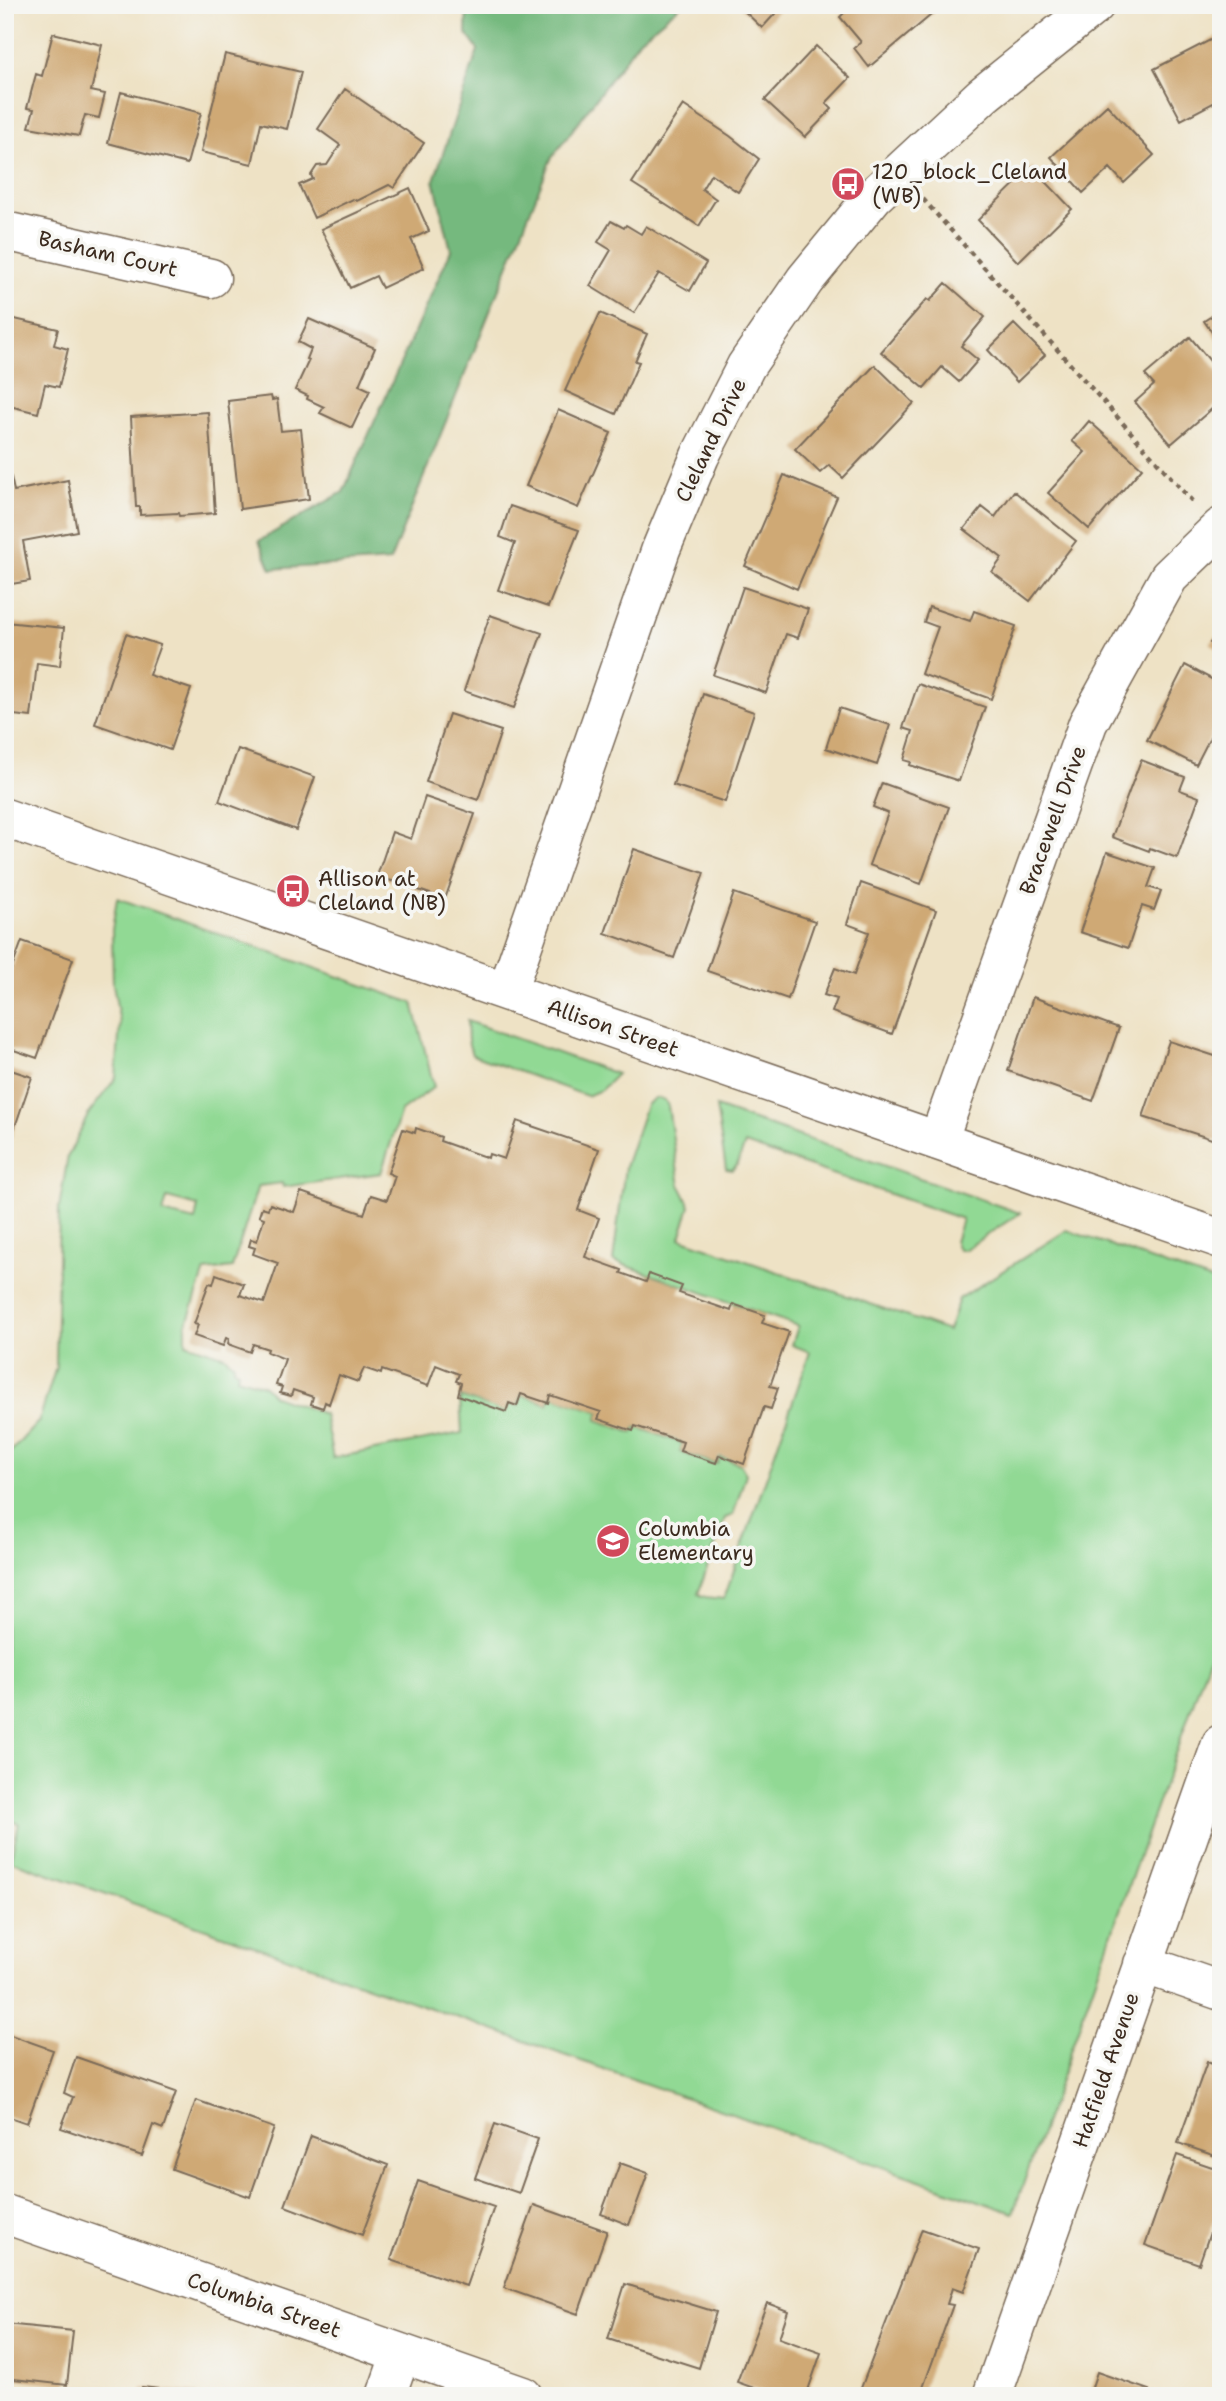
<svg xmlns="http://www.w3.org/2000/svg" width="1226" height="2401" font-family="'Shantell Sans',sans-serif">
  <rect width="100%" height="100%" fill="#f6f6f2"/>
  <filter id="ink" filterUnits="userSpaceOnUse"><feTurbulence type="fractalNoise" baseFrequency=".0143" numOctaves="2"/><feDisplacementMap in="SourceGraphic" scale="14" xChannelSelector="R" yChannelSelector="G"/><feConvolveMatrix kernelMatrix="1 2 1 2 8 2 1 2 1" color-interpolation-filters="sRGB"/></filter>
  <filter id="wash" filterUnits="userSpaceOnUse"><feTurbulence type="fractalNoise" baseFrequency=".00686" numOctaves="4" result="noise"/><feDisplacementMap in="SourceGraphic" scale="28" xChannelSelector="R" yChannelSelector="G"/><feGaussianBlur stdDeviation="1.57" result="paint"/><feColorMatrix in="noise" values="0 0 0 0 0 0 0 0 0 0 0 0 0 0 0 0 0 1.4 0 .05"/><feComposite in="paint" operator="in"/></filter>
  <g filter="url(#wash)">
    <rect width="100%" height="100%" fill="#eee2c5"/>
    <!-- green -->
    <path fill="#91d994" stroke="#668259" stroke-width="2" fill-rule="evenodd" d="M117,898l296,105 21,84 -33,24 -20,62 -98,14 -1,-4 -24,3 -26,82 -27,3 -19,55v17l39,13 9,8 -1,5 5,2 -1,6 26,8 11,11 50,18 9,44 129,-25 -2,-36 46,15 3,-8 9,2 4,-11 26,9 3,-8 49,16 -3,8 36,13 3,-6 46,16 -2,9 37,12 3,-7 20,7 6,10 -13,41 -8,3 -27,76 7,3 19,2 86,-247 -18,-7 6,-19 -185,-65 12,-94 21,-62c7,-7 11,-8 19,-5l3,6 12,80 10,20 -10,32 268,93 11,-32 108,-69 154,54v340l-208,589 -1003,-353 9,-36 -14,-5v-361l34,-37 17,-54 3,-159 9,-52 21,-43 27,-35 4,-55 -7,-39 -1,-54zM167,1198l31,8 -3,15 -32,-8z
      M467,1021l150,53 -16,16 -14,6 -115,-41 -4,-14z
      M716,1107l304,106 -56,37h-6l-3,-8 7,-23 -217,-75 -8,21 -5,5 -6,-1z"/>
    <!-- forest -->
    <path fill="#74b97e" stroke="#58724e" stroke-width="2" d="M467,5h214l-41,34 -89,120 -161,402 -119,8 -12,-28 84,-49 108,-242 -17,-70 44,-130 -12,-17z"/>
    <g id="blocks">
      <!-- building -->
      <path fill="#cfa975" d="M738,5h45l-21,23z
        M839,5h104l-74,62 -15,-19 7,-6 -21,-25 5,-5z
        M53,33l49,12 -11,46 14,3 -6,24 -14,-3 -6,21 -50,-9 5,-18 -7,-1 9,-34 6,2z
        M1218,36l3,5v58l-40,21 -27,-51z
        M816,46l34,32 -24,25 6,6 -27,28 -40,-37z
        M225,54l76,18 -14,57 -26,-6 -9,41 -51,-12z
        M345,89l79,54 -30,45 -5,-3 -32,16 -4,-2 -39,19 -15,-33 14,-6 -2,-4 6,-9 10,-1 13,-20 -22,-16z
        M121,92l80,21 -14,51 -79,-21z
        M683,105l47,31 29,23 -21,33 -27,-18 -9,15 14,10 -17,27 -67,-43z
        M1107,105l47,50 -30,28 -14,-15 -27,25 -32,-36z
        M1032,167l40,42 -54,53 -40,-42z
        M410,188l19,43 -18,8 13,29 -42,20 -6,-12 -26,12 -29,-59z
        M611,221l13,7 2,-3 15,9 5,-8 60,37 -16,28 -31,-18 -25,40 -44,-27 21,-36 -13,-8z
        M946,283l39,34 -24,29 17,14 -19,22 -17,-15 -18,21 -43,-36 46,-53 3,2z
        M1221,310v35l-17,-24z
        M600,313l47,21 -12,27 4,1 -23,52 -51,-23z
        M6,317l52,12 -4,16 14,4 -9,38 -14,-3 -7,29 -33,-8z
        M309,319l66,29 -16,37 11,5 -18,38 -32,-15 4,-6 -17,-8 1,-3 -13,-6 14,-30 -2,-1 4,-10 -13,-7z
        M1014,324l31,31 -28,27 -29,-32z
        M1190,337l31,37v27l-50,43 -36,-42 19,-17 -9,-10z
        M875,365l39,38 -71,75 -14,-13 -9,8 -25,-24z
        M271,396l1,4 5,-1 4,32 20,-2 8,70 -69,10 -12,-108z
        M558,410l53,23 -33,75 -52,-22z
        M208,412l7,101 -36,3 -1,-3 -38,2v-8h-4l-5,-90z
        M1089,421l53,47 -53,61 -41,-36 37,-41 -13,-11z
        M784,475l53,22 -40,92 -52,-23z
        M11,477l3,14 54,-11 9,51 -54,10 7,40 -25,4v-107z
        M1014,491l62,50 -46,60 -38,-29 10,-14 -38,-29 18,-22 13,10z
        M510,506l69,24 -31,77 -50,-17 17,-47 -15,-6z
        M743,587l65,22 -10,29 -12,-4 -20,59 -53,-18z
        M929,607l41,14 4,-10 42,15 -25,73 -70,-25 17,-47 -14,-5z
        M490,615l52,18 -28,75 -50,-17z
        M5,622l59,6 -4,38 -23,-3 -6,54 -26,-3z
        M1221,631v21l-11,-9z
        M126,634l34,11 -11,30 42,14 -21,61 -75,-26z
        M1185,665l36,19v32l-25,49 -49,-25z
        M918,684l67,23 -26,74 -49,-16 1,-3 -7,-2 9,-29 -10,-3z
        M703,694l51,18 -29,90 -52,-17z
        M839,708l51,17 -13,40 -51,-17z
        M449,714l52,17 -23,69 -52,-18z
        M238,749l77,28 -19,53 -77,-29z
        M1141,760l44,17 -5,13 19,7 -22,61 -27,-10 -1,3 -37,-14z
        M882,783l67,24 -28,77 -52,-19 19,-52 -15,-6z
        M425,797l50,17 -30,85 -68,-23 15,-44 19,7z
        M634,849l70,24 -30,85 -69,-25z
        M1107,852l48,16 -7,19 13,4 -7,19 -12,-4 -14,42 -48,-16z
        M861,883l75,27 -44,124 -60,-22 5,-13 -13,-4 11,-27 19,7 15,-43 -22,-8z
        M734,893l81,28 -27,78 -81,-28z
        M22,941l51,18 -36,99 -32,-11v-60z
        M1033,997l86,31 -26,73 -85,-30z
        M1169,1041l52,17v84l-78,-25z
        M5,1068l27,9 -26,76h-1z
        M517,1121l82,28 -21,61 21,8 -14,39 37,13 -1,3 25,9 3,-8 33,12 -3,7 52,18 2,-7 32,11 -3,8 27,9 -19,54 8,2 -7,21 -7,-2 -20,57 -25,-9 -3,8 -36,-12 3,-9 -48,-16 -2,5 -35,-12 3,-7 -51,-17 -2,8 -27,-9 -4,12 -8,-3 -3,9 -48,-17 3,-12 -5,-2 3,-7 -23,-9 -8,21 -46,-16 -1,4 -17,-6 -6,14 -19,-7 -10,29 -4,-2 -2,6 -12,-4 2,-7 -20,-7 -2,6 -11,-3 2,-6 -6,-2 9,-26 -18,-7 1,-3 -15,-5 -3,8 -22,-8 1,-5 -3,-1 -3,8 -29,-10 4,-11 -4,-1 15,-41 4,1 3,-10 28,10 -4,11 24,8 14,-40 -25,-9 2,-6 -6,-2 2,-7 6,2 7,-23 -5,-2 3,-9 6,2 2,-5 24,8 7,-20 63,22 7,-19 16,5 8,-24 -7,-3 15,-44 12,4 1,-5 25,9 -1,4 48,17 1,-4 15,5z
        M5,2033l48,17 -26,73 -20,-7 1,-4 -3,-1z
        M76,2057l100,35 -13,37 -10,-4 -11,31 -81,-28 12,-31 -9,-4z
        M1207,2062l14,5v91l-43,-15z
        M196,2100l78,28 -24,69 -78,-28z
        M495,2124l43,15 -19,54 -44,-15z
        M311,2136l77,29 -26,70 -77,-29z
        M1177,2155l44,15v31l-22,63 -54,-19z
        M620,2163l28,10 -19,52 -28,-11z
        M418,2181l76,26 -28,79 -75,-26z
        M534,2205l73,26 -29,83 -74,-26z
        M922,2229l57,20 -16,43 -11,-4 -5,16 6,1 -33,91h-62z
        M625,2284l91,28 -17,56 -91,-29z
        M767,2303l21,8 -9,27 42,15 -15,43h-30l-39,-14z
        M5,2324l68,7 -6,54 -62,-7z
        M1097,2372l52,18 -2,6h-58z
        M142,2387l56,6 -1,3h-56z"/>
    </g>
  </g>
  <g filter="url(#ink)">
    <use href="#blocks" fill-opacity="0" stroke="#7a6a58" stroke-width="2"/>
    <g fill="none" stroke-linecap="round" stroke-linejoin="round">
      <!-- minor casing -->
      <g stroke="#7a6a58" stroke-width="41">
        <path id="minor" d="M5,231l206,47
          M5,818l1216,421
          M507,991l154,-442 39,-93 46,-90 59,-86 69,-84 109,-101 112,-90
          M938,1141l150,-418 81,-146 52,-50
          M1143,1964l78,27
          M5,2214l518,182
          M386,2396l15,-43
          M992,2396l229,-652"/>
      </g>
      <!-- path -->
      <path stroke="#7a6a58" stroke-width="4.5" stroke-dasharray="5 5" stroke-linecap="butt" d="M923,199l269,302
        M5,1838l6,-16"/>
      <!-- minor -->
      <use href="#minor" stroke="#fff" stroke-width="38"/>
    </g>
  </g>
  <!-- icons -->
  <defs>
    <g id="bus-disc" transform="scale(1.75)"><circle r="9.5" fill="#d1495b" stroke="#f6f6f2"/><path d="M-5-6H5V4H4V6H2V4H-2V6H-4V4H-5ZM-3.5-4V0h7V-4ZM-3.5 1.2v1.5H-2V1.2ZM2 1.2v1.5H3.5V1.2Z" fill="#fff"/></g>
    <g id="school-disc" transform="scale(1.75)"><circle r="9.5" fill="#d1495b" stroke="#f6f6f2"/><path d="M0-5L7-2L0 1L-7-2ZM-4 1L0 2.5L4 1V4Q0 6-4 4Z" fill="#fff"/></g>
  </defs>
  <g fill-rule="evenodd">
    <use href="#bus-disc" x="848" y="184"/>
    <use href="#bus-disc" x="293" y="891"/>
    <use href="#school-disc" x="613" y="1541"/>
  </g>
  <g text-anchor="middle" stroke-width="7" stroke-linejoin="round" paint-order="stroke">
    <!-- poi labels -->
    <g font-size="21" fill="#3b2a1e" stroke="#f6f6f2" text-anchor="start">
      <text x="872" y="179">120_block_Cleland<tspan x="872" dy="24">(WB)</tspan></text>
      <text x="318" y="886">Allison at<tspan x="318" dy="24">Cleland (NB)</tspan></text>
      <text x="638" y="1536">Columbia<tspan x="638" dy="24">Elementary</tspan></text>
    </g>
    <!-- street labels -->
    <g font-size="21" fill="#3b2a1e" stroke="#f6f6f2">
      <text transform="translate(108 254) rotate(13)" y="7">Basham Court</text>
      <text transform="translate(711 440) rotate(-64)" y="7">Cleland Drive</text>
      <text transform="translate(1053 820) rotate(-70)" y="7">Bracewell Drive</text>
      <text transform="translate(613 1028) rotate(19)" y="7">Allison Street</text>
      <text transform="translate(1106 2070) rotate(-71)" y="7">Hatfield Avenue</text>
      <text transform="translate(264 2305) rotate(19)" y="7">Columbia Street</text>
    </g>
  </g>
  <!-- margin -->
  <rect width="1226" height="2401" fill="none" stroke="#f6f6f2" stroke-width="28"/>
</svg>
